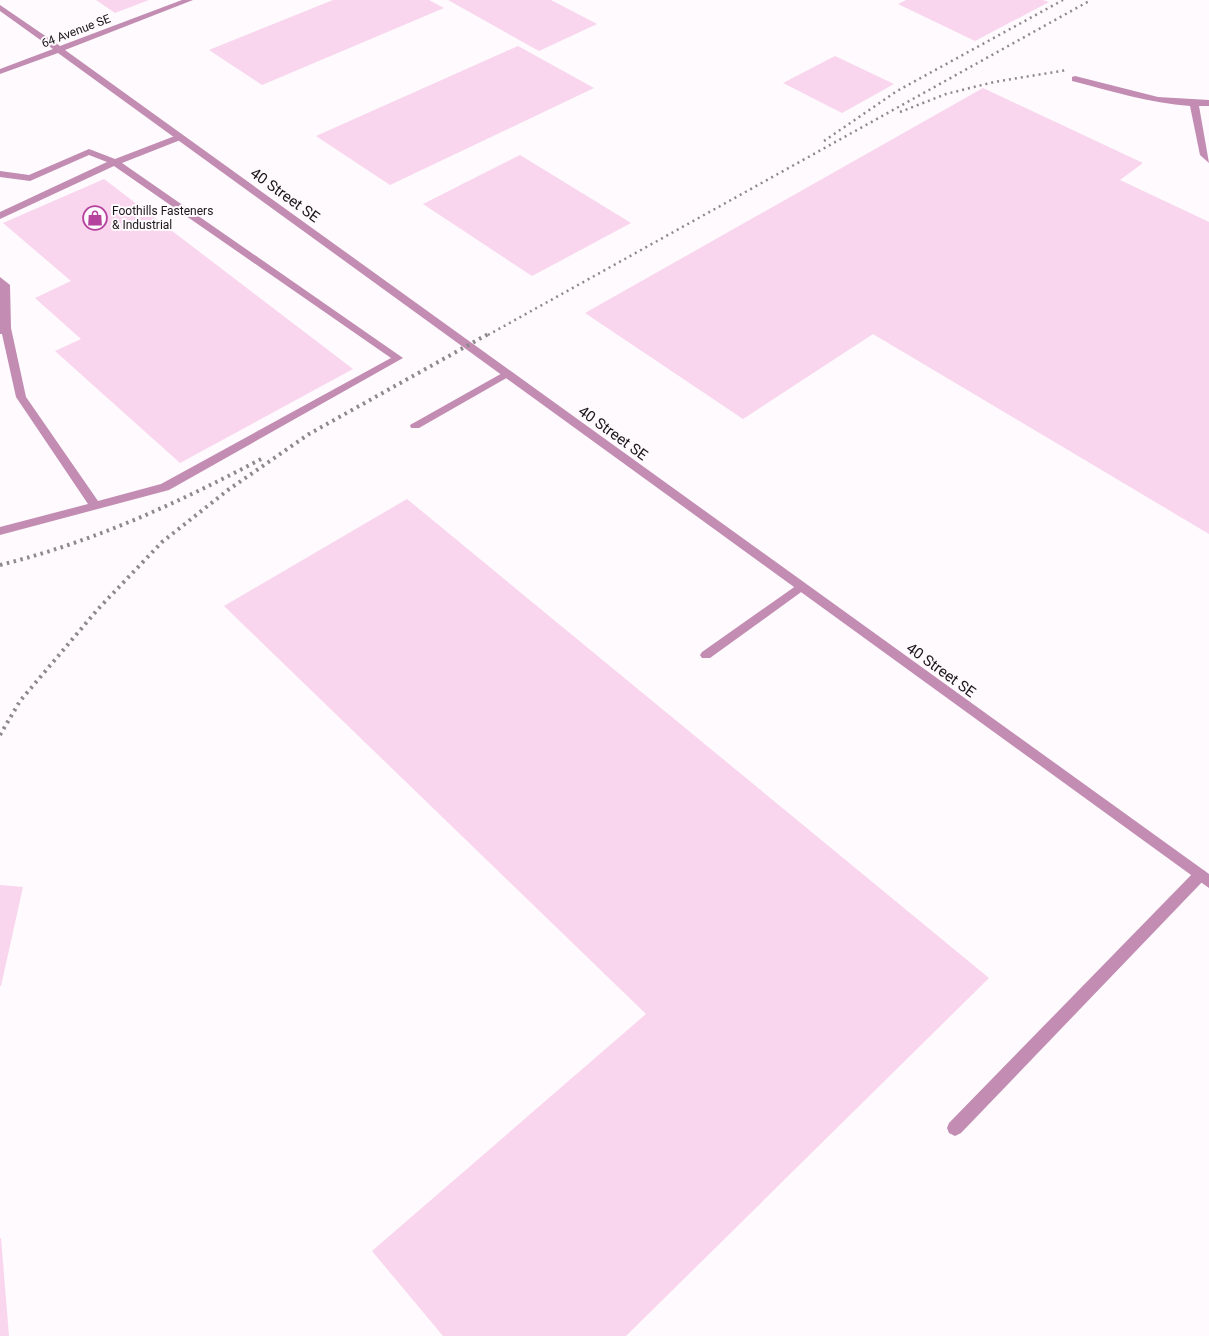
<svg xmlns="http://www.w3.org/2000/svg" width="1209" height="1336" font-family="Roboto,sans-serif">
  <rect width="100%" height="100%" fill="#fefafd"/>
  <!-- building -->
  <path fill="#f9d6ee" d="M96,0h53l-34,13z
    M333,0h96l15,8 -182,77 -53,-35z
    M448,0h103l46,24 -58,27z
    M906,0h137l6,2 -74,39 -77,-37z
    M518,46l76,42 -204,97 -74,-49z
    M835,56l59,28 -52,29 -59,-30z
    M983,88l160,75 -23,17 89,42v312l-336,-200 -130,85 -158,-106z
    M520,155l111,68 -99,53 -109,-72z
    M104,179l249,190 -173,94 -125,-112 26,-12 -46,-41 36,-17 -68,-58z
    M407,499l582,479 -363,358h-183l-71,-85 274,-237 -422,-408z
    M0,885l23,2 -22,99h-1z
    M0,1238h1l8,98h-9z"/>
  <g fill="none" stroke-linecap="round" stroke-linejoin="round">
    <!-- lane -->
    <path fill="#c28cb3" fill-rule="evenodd" d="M1075,76l83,21 51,3v6h-10l10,57 -9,-8 -10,-49c-40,-3 -79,-15 -118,-25v-4z
      M180,134l4,3 -1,2 -61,24 281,195 -234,132 -169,45v-8l88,-23 -72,-107 -14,-63h-2v-57l10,8 1,43 15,69 72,104 63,-17 230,-126 -277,-192 -114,53v-7l107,-50 -18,-7 -59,26 -30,-4v-6l29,4 60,-26 26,10z
      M506,371l4,1 1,2 -1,2 -91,52h-8l-1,-3z
      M800,583l4,1 2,3 -2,3 -94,68h-8l-2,-3 2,-3z
      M1200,869l5,2 2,4 -2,4 -244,254 -6,3 -6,-3 -2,-5 2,-5 246,-252z"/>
    <!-- street -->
    <path fill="#c28cb3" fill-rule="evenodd" d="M182,0h11l-128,50 1144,824v14l-1151,-835 -58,21v-5l53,-20 -53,-38v-6l60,41z"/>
    <!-- rail-far1 -->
    <path stroke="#8d898c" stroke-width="2.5" stroke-dasharray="2 4" stroke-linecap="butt" d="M900,112l46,-18 48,-12 73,-12
      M824,141l73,-50 166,-91
      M488,335l603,-335"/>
    <!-- rail -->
    <path stroke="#8d898c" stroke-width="4" stroke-dasharray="2.5 4.5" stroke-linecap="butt" d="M0,565c93,-23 178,-62 263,-107
      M0,735l20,-34 78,-92 64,-67 66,-52 81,-56 181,-101"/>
  </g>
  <!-- icons -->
  <defs>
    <g id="shop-ring" transform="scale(1.25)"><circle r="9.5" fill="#fefafd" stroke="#b5429c" stroke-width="1.5"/><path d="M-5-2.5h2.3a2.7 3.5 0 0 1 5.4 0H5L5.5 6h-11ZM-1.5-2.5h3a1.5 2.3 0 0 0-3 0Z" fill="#b5429c"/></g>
  </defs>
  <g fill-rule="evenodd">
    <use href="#shop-ring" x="95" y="218"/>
  </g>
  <g text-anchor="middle" stroke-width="4" stroke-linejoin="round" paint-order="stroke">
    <!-- far-street labels -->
    <g font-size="12" fill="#1c171b" stroke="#fefafd">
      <text transform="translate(76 31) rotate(-21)" y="4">64 Avenue SE</text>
    </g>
    <!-- far-poi labels -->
    <g font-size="12" fill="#1c171b" stroke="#fefafd" text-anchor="start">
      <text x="112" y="215">Foothills Fasteners<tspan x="112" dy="14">&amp; Industrial</tspan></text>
    </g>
    <!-- street labels -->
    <g font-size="15" fill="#1c171b" stroke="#fefafd">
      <text transform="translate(285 195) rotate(36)" y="5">40 Street SE</text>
      <text transform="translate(613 433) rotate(36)" y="5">40 Street SE</text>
      <text transform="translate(941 670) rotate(36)" y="5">40 Street SE</text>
    </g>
  </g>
</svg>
